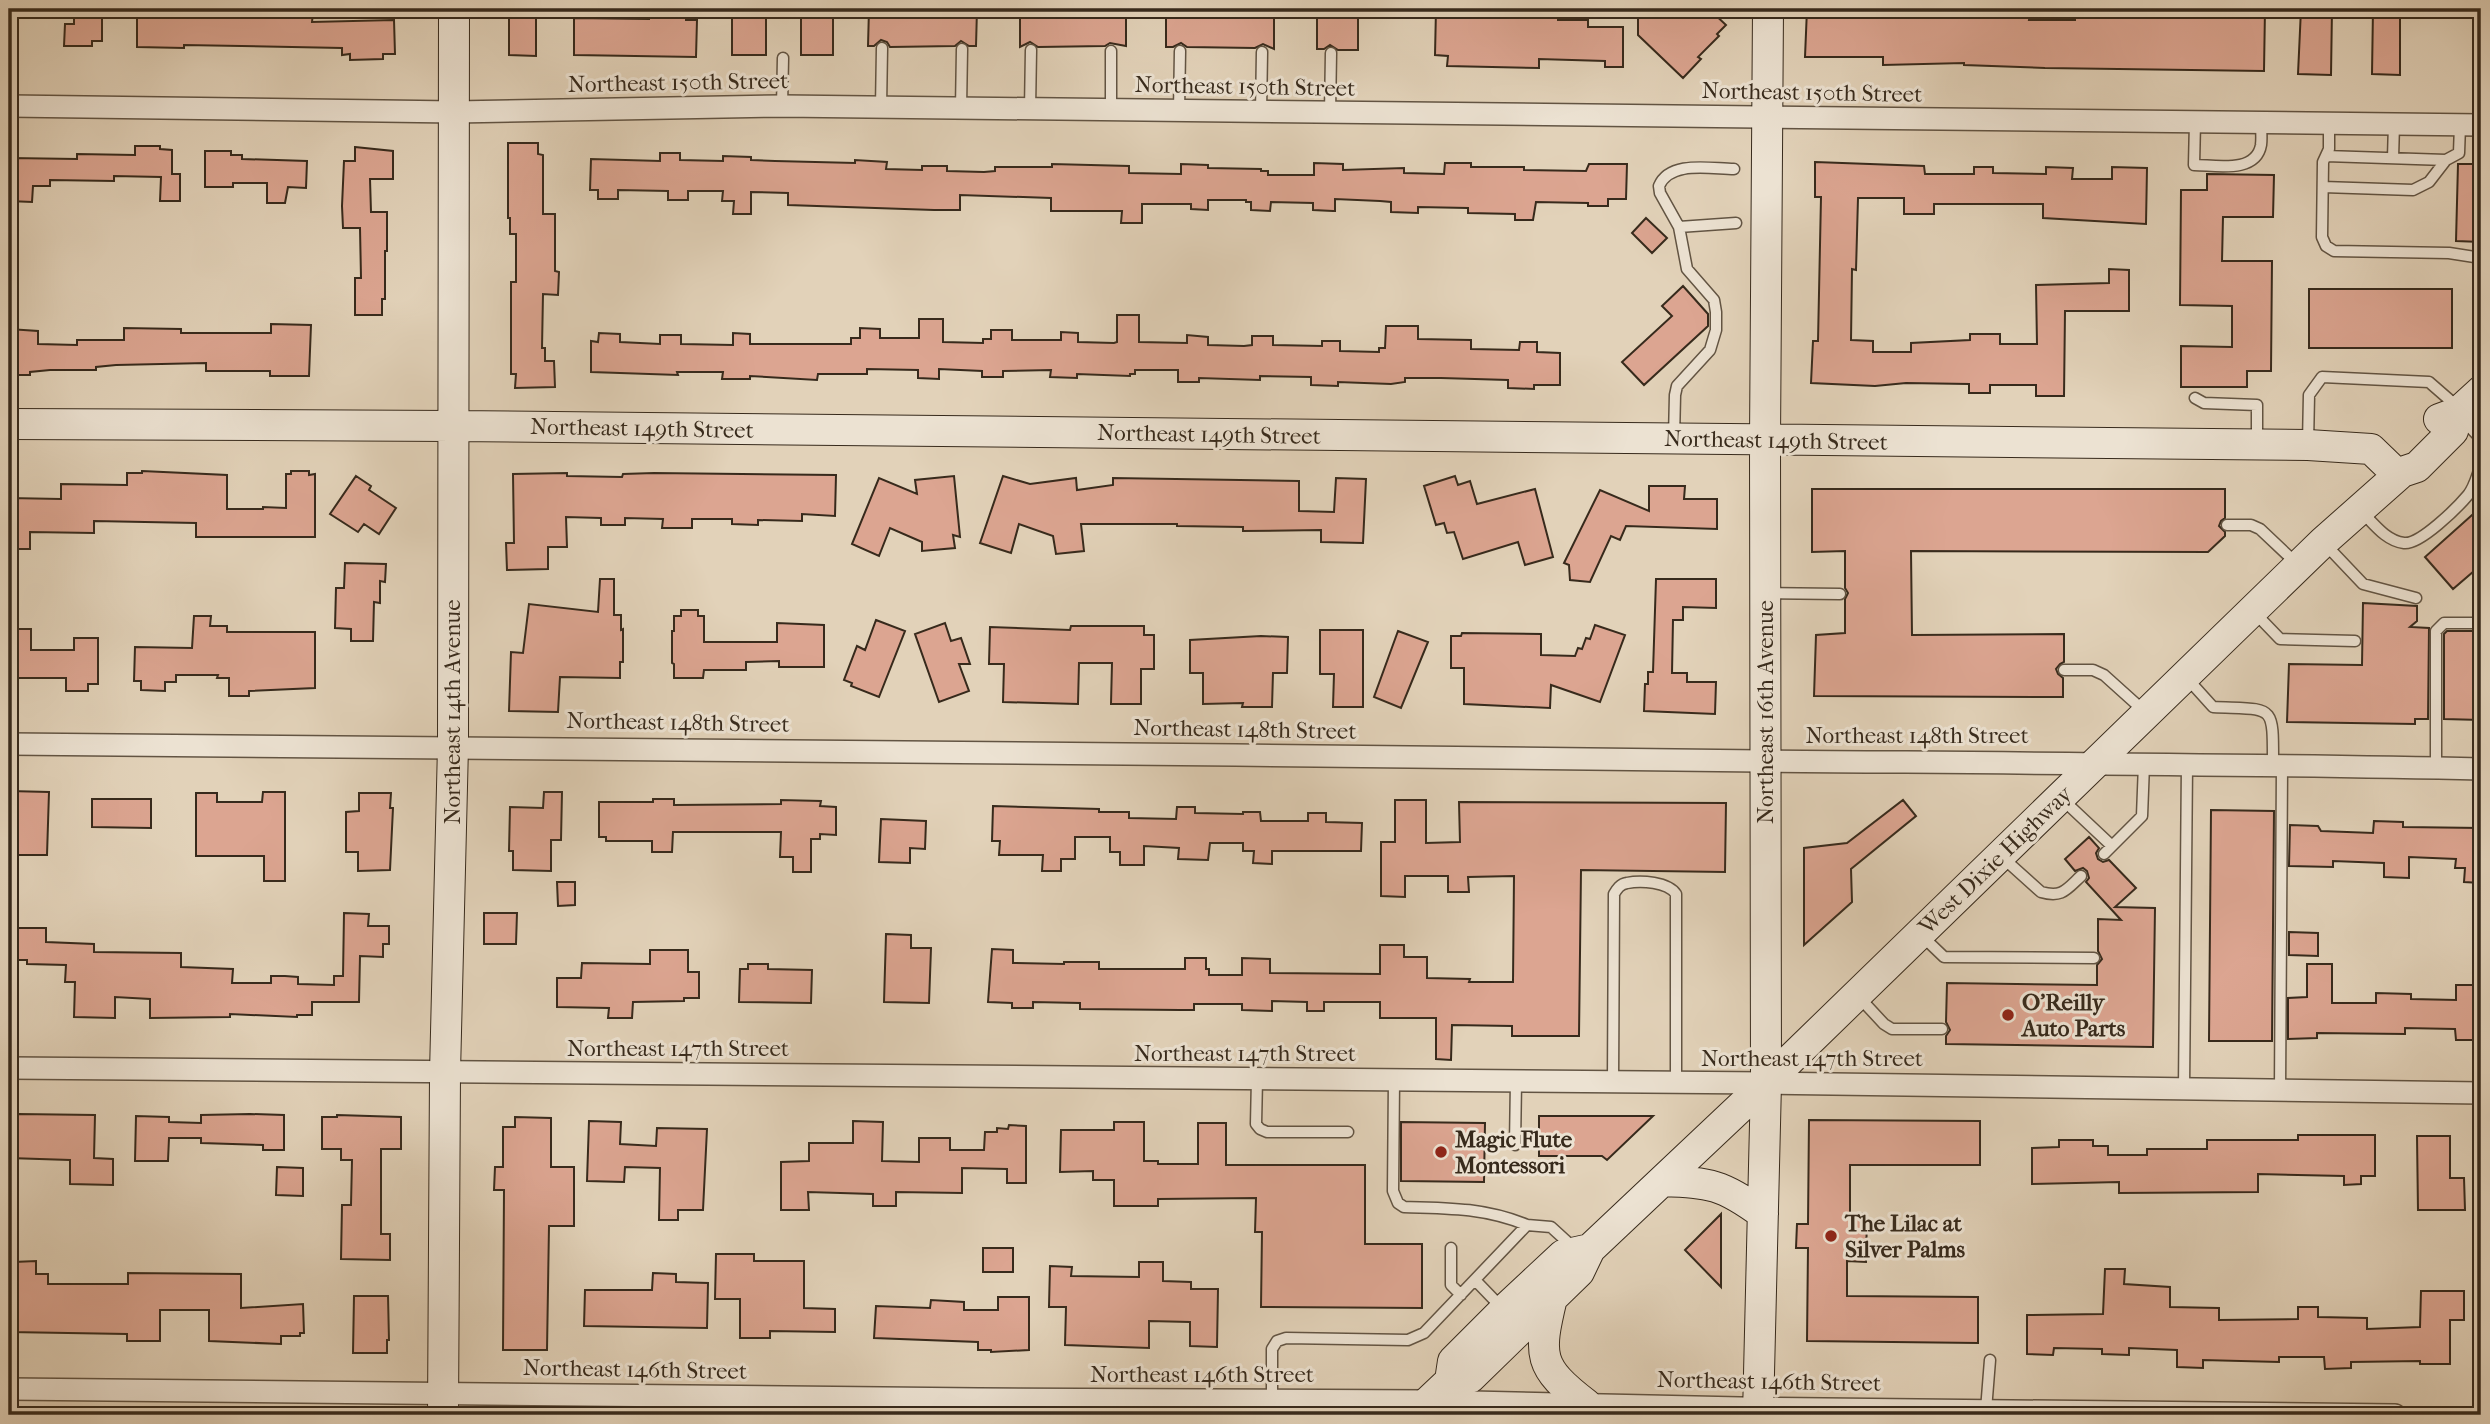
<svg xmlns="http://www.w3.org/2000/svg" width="2490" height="1424" font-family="'IM FELL French Canon',serif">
  <rect width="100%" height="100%" fill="#e2d2b9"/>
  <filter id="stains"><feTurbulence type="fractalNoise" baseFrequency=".00286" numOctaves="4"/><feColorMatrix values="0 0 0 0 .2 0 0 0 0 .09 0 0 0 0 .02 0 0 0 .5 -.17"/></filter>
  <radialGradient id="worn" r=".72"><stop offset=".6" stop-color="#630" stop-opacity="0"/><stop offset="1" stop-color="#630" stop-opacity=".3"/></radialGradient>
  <!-- building -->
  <path fill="#dca591" stroke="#372a1c" stroke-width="2" d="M74,9h28v32h-10v5h-28l1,-22h9z
    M156,9l157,4 -1,9 82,-2 1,34h-12v5l-33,1v-6l-8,1v-7l-158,-3v3l-47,-1v-30h19z
    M509,9h27v47l-27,-1z
    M649,9h37v11h11l-1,37 -122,-2v-37l75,1z
    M732,9h34v46h-34z
    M801,9h32v46h-32z
    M869,9h108l-1,37h-7l-8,-5 -6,5 -65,1 -3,-5 -6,-2 -7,6h-6z
    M1020,9h106v37l-16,-3 -5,3 -67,1 -8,-5 -10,5z
    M1166,9h108v40l-11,-5 -8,4 -68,-1 -6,-4 -8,4h-7z
    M1317,9h41v41h-20l-8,-5 -6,4h-7z
    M1436,9h122v11h30v7h35v40h-18v-6l-66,-2v9l-92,-2 1,-10 -13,-1z
    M1638,9h71l17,16 -9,9 2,2 -21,21 3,2 -18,19 -45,-43z
    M1807,9h51v3l172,3 -1,5h46v-8h26l-1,5 60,1v-5l58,1v-5h47l-1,62 -219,-3 -81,-3v-2l-81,2v-8h-78z
    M2301,9h31l-1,66 -33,-1z
    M2373,9h27v66l-28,-1z
    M508,143h30v11l5,1v59h12v57l4,1 -1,23 -15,-1 -1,54h3v13h9l1,26 -40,1 1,-14h-5v-92h5v-48h-6v-16h-2z
    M135,146h25v3l12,1v24h8v27h-20l1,-24 -47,-1v5l-64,-1v6h-17l-1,16 -23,-1 2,-43 66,1v-5l58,1z
    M355,147l38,4v28h-23l1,33h16v39h-2v48h-3v16h-27v-37h6l-1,-50h-17l-1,-22 2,-45h11z
    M205,151h26v4h11v4l65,2 -1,27 -18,-1 -3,16h-18v-20h-34v4h-28z
    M660,153h20v7l43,1v-5l28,1v3l24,1 80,2v-3l32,2 -1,7 36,1v-4h25v5l37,1 11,-1v-4h57v-3l77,2v7l52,1v-10l27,1v3l53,1v2h7v4h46v-12l29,1v6l61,-2v5l40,1 1,-11h26v4h53v3l62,1 3,-7h38l-1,35h-18v7h-20v-3l-52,-1 -3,18h-18v-6l-47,-1v-5l-50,-1v6l-27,-1v-10l-11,-1 -45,-2v12h-2l-20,-1v-7l-42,-1 -1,9 -19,-1v-8h-5v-2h-38v10l-17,-1v-5h-49v19h-21l1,-12h-71v-13l-91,-3v15h-26l-146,-5v-12l-37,-1v22h-18l1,-13h-12l1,-10h-35v9h-20v-9l-50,-1v9h-20v-9h-8l1,-31 69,2z
    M1815,162l109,4 1,8h49v-7h19v6l53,1v-7l27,1 -1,11h40v-12l35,1 -1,56 -103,-6v-14h-109v10h-30v-16h-46l-2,72 -4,-1 -1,71 22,1v11h38v-9l59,-3v-6h30v10h37l-1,-59 73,-2v-14l20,1v41h-64l-1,85h-28v-11h-46v8h-21v-9l-63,-1 -31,3 -64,-3 2,-42h5l3,-144h-6z
    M2458,164h23v78l-25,-1z
    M2207,174l67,1 -1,42h-50l-1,44h50l-1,110h-24v16h-66v-41l51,1v-41l-52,-1 1,-115h26z
    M1646,218l21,20 -15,15 -20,-20z
    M1683,286l25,28v12l-64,59 -22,-23 50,-46 -10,-10z
    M2309,289h143v59h-143z
    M1117,315h22v27l48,1v-8l21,2v8l36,1 8,-1v-9h21v9l49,1v-5h18v10l39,1v-4h6l1,-22h32v13l53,1v9l48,1 1,-8h17v10l23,1v32h-26v4l-26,-1v-8l-67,-2h-36v4l-14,2 -53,-2v4l-27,-1v-8l-51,-1v4l-61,-2v4h-21v-12h-43v4h-5v2l-53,-2v4l-27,-1 1,-7 -48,1v6h-21v-6l-43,-2v10l-21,-1v-8l-51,-1v5h-49l-1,6 -67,-4v3h-28l1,-7h-46l1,3 -87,-3v-31l7,1 1,-9 21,1v8l40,2v-9h21v9l52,1v-12l17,1v10h101v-6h9v-10l20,1v9h39v-19h24v23l40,1v-4h8v-9h21v10h49v-8l17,1v9l36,1 3,-1z
    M271,324l40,1 -2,51h-39v-5h-64v-8l-90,2 -20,2v3h-46l-20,2v3h-21v-46l29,2v13l39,1v-5h47v-12l57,1v4h90z
    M142,471l85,4v34h36v-2l23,1v-34h5v-3h18v4l6,-1v63h-119v-14l-102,-2v12l-64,-1v17h-21v-51l52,1v-15l66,1v-12h15z
    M567,473v3l55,1 1,-3 31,-1 182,2 -1,41 -33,-2v7l-44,-1v5l-26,-1v-5h-40v9h-30l1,-9 -38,-1v7h-24v-7l-35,-1 1,30h-19v22l-41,1 -1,-27h8l-1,-69z
    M356,476l15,10 -2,4 27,18 -17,26 -15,-10 -6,8 -28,-18z
    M954,476l6,61 -7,-2 2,13 -33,3v-9l-32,-14 -11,28 -27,-12 27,-66 38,16 -2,-14z
    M1003,476l27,8 46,-6 1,12 36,-5v-7l186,3v30l35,1 2,-34 30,1 -3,64 -42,-1v-12l-78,1v-4l-66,-1v-2h-96l3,27 -28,3 -3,-18 -34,-12 -8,29 -31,-10z
    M1455,476l3,9 12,-4 7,23 58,-15 18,68 -28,8 -7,-23 -55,17 -9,-27 -7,1 -3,-10 -8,2 -12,-39z
    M1649,486h36l-1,13h33v30l-91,-3 -6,14 -9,-4 -21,46 -20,-2 -1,-15 -5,-2 36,-73 49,21z
    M1812,489h413v29l-4,3 -2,5 6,6v4l-17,16 -297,-1 1,84 152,-1v28l-4,2 -4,5 2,5 5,4v19l-249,-1 2,-61 29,-2v-34l3,-6 -3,-5v-37l-33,1z
    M2481,507v58l-28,24 -28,-32z
    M345,563l41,1 -1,18 -5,-1v22l-6,-1 -1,39h-22v-12l-16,-1 1,-40h8z
    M600,579h14v36h7v15l2,-1v33h-3v16l-60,-1 -2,35 -49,-1 2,-59 12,1 6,-49 69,8z
    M1656,579h60v29l-33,-1v13h-10l-1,53h15v9h29l-1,32 -71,-3 1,-27h3v-12h5z
    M2363,603l54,3v15l-7,6 19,1 -1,91h-13v5l-128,-2 2,-58 73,1z
    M681,610h17v6h6v26h73v-19l47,2v42h-45v-6l-33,1v8h-42l-1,8h-29v-14l-2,-1v-32h2v-15h7z
    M194,616h17l-1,10h17v6h88v56l-66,3v5h-20v-18h-12l1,-3h-42v7h-11v9l-24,-1v-9h-7l1,-34 57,1z
    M876,620l29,11 -26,66 -28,-11 1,-3 -8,-3 13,-34 8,4z
    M945,623l6,18 10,-3 9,26h-11l10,27 -30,11 -24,-68z
    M1595,625l30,10 -25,67 -49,-17 -1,23 -86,-4v-36h-13v-32h10l1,-3 79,1v21l34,1 3,-8 4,1 4,-11 4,1z
    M1071,626h73v9h10v34h-13v35h-30l1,-41h-33l-1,41 -75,-2 1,-38h-15l1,-37 80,3z
    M9,629h22v21h43v-12h24v46h-10v7h-22v-13h-57z
    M1320,630h43v77h-30l1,-33h-14z
    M1398,631l30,11 -27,66 -27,-11z
    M2447,631h34v89l-37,-1v-85z
    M1261,636l27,1 -1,36h-14l-1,34h-30l1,-4 -40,1v-31h-13v-33z
    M9,791l40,1 -2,63h-38z
    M263,792h22v89h-21v-25h-68v-63h21v9h45z
    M544,792h18l-1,48h-10v31l-38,-1v-19h-4l1,-44 33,1z
    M359,793h32l-1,15h3l-3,62 -32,1v-19h-12v-40l13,-1z
    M92,799h59v29l-59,-1z
    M653,799h21v6l107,-1v-4l40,1 -1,5 16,1v28l-16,-1v5h-9v33h-18v-15h-13l1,-25h-108l-1,20h-20v-11h-46v-4h-7v-35h54z
    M1395,800h31v43l34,-1 -1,-40 267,1 -1,69 -144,-2 -2,166h-67v-10l-60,-1 -1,35 -15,-1v-41h-56v-16h-56v9h-17v-9l-35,-1v10l-30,-1v-6h-48v6h-14l-100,-1v-6l-47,-1v6h-21v-5l-24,-1 4,-53 21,1v13l51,1v-2h35v7h86v-11h21v11h3v6h33v-17l28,1v14l110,1v-29h24v12h23v21l43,1 -1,3h44l1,-106 -46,1 1,15h-21v-16h-43v21l-24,-1v-54h14z
    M1903,800l13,16 -65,53 1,33 -48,43v-97l43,-5z
    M993,806l106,3v3h30v6l47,1 1,-12h18v6l48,1v-2h17l1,9h47v-8h18v9l36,1 -1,28h-89v13l-19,-1 1,-12h-11v-8h-33l-2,17 -30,-1 1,-11 -35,-2v19h-24v-13h-10v-15h-35v22h-14v12h-19l1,-16h-44l1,-14h-8z
    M2211,810l63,1 -2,230h-63z
    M881,819l45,2 -1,28 -15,-1v15l-31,-1z
    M2374,821l29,1v5l78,1v55l-17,-1 1,-14h-10l1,-9 -47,-2v21l-25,-1v-14l-51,-2v6l-44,-1 1,-41 28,1 3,5 52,2z
    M2089,837l10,11 -3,5 2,6 5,3 6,-2 27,28 -21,19 40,1 -2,139 -207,-3v-8l4,-6 -4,-8 1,-39 150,2v-20l5,-6 -4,-8v-32l23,1 -35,-38 3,-4 -2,-7 -4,-3 -8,3 -10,-12z
    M557,882h18v23l-17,1z
    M344,913l25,1 -1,12h21v18h-6v13l-23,-1 -1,46h-47v13h-15v2l-67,-3v3l-80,1v-19l-35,-2v21l-41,-1 1,-35h-10l1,-17 -39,-1v-4h-11v-32h30v14l48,2v8l87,1v14l52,2 -1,14h39v-7h14l13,1v7l36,1v-9h9z
    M484,913h33l-1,31h-32z
    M2289,932l29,1v23l-29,-1z
    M886,934l25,1v13h20l-2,55 -45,-1z
    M650,950h38v22h11v26h-15v3l-51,1 -1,16h-24l1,-10 -52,-1v-29h24l1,-15 68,1z
    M748,964h20v5l44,1 -1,33 -72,-1 1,-33h8z
    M2307,964h25v39h44v-10l35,1v5l45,1v-15h25v49h-7v6h-18l-1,-11 -50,-1v6l-88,-1v5l-29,1v-41l19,-1z
    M18,1114l77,1 -1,43 19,1v26l-43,-1v-24l-61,-2v-39h9z
    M250,1114l34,1v35h-21v-5l-62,-2v-5h-32l-1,23h-33l1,-45 33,1v5l32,1v-8z
    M337,1115l64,2v32h-20v85h9v26l-49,-1 1,-54h9l1,-45h-11v-11h-19v-32h15z
    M1539,1116h114l-46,44 -5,-4h-63z
    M515,1117l36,1v49h23v59h-25l-2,124h-44l1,-160h-10l1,-23h8v-40h12z
    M1809,1120l171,1v44h-130v48l17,1 -1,48 -19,-1v35l131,1v46l-171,-2 1,-93h-12l1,-24h11z
    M589,1121l32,1 -1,22 36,2 1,-18 50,1 -4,81h-25v10h-19l1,-52 -35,-1 -1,15 -37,-1z
    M853,1121l30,1 -1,39 37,1v-24h31v12h34l1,-18h12v-4l11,1 1,-4 17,1v57h-19v-14l-45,-1v25l-66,-1v14h-23v-12l-65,-2 1,18h-28v-48l28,-1v-18h44z
    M1114,1122h30v39h14v3h40v-41h28v42h139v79h57v64l-161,-1 1,-75h-7l1,-34 -98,1v7h-44v-26h-21v-9l-33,1 1,-42h53z
    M1401,1122l84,1 -1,59 -83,-1z
    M2298,1135h77v41h-14v8l-17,1v-9l-86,-2v18l-139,1v-11l-87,2v-36l27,-1v-7h34v6h15v9h39v-6h60v-9h91z
    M2417,1136h33v42h14l1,32h-47z
    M277,1167l26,1v28l-27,-1z
    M1721,1214v73l-36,-37z
    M983,1248h30v24h-30z
    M716,1254h38v7h50v47l31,1v23l-65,-1v7h-30v-39h-25z
    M36,1261v13h12v10h80v-11l113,1v34l62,-4 1,29h-4v3h-19v8l-72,-3v-31h-49v31h-33v-7l-118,-2v-24h3v-15h2v-31z
    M1139,1262h24v19l28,1v7h27l-1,58 -27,-1v-24l-41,-1v27l-84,-3 1,-38h-17l1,-41 22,1 -1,9 68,1z
    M2105,1269h20l-1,15 46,3v20l49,1v12l79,-1v-12h20v10l49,1v11l53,-2 1,-36h43v29h-14v44h-30v-3l-69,1v6l-26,1 -1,-12h-45v5l-76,-2v8l-26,-1v-17l-48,-2v7l-27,-1v-5l-48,-1 -1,7 -26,-1v-39l76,-1z
    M653,1273l23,1v8l32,1 -1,45 -123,-2 1,-36h67z
    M354,1296h34l1,44h-2v13h-34z
    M998,1297h31v53l-38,2v-2h-13v-8l-104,-4 2,-32 54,2 1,-8 33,2v8h34z"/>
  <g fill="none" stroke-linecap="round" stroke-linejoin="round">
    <!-- lane casing -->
    <g stroke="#625443" stroke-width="13">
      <path id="lane" d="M782,106l1,-48
        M881,107l1,-59
        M961,108l1,-59
        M1030,109l1,-59
        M1111,110v-59
        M1179,111l1,-60
        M1261,112l1,-60
        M1330,113l1,-60
        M2195,122l-1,43c21,0 62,9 67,-20 1,-7 0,-15 0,-22
        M2329,124v25l-6,13 -1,75 4,9 8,5 115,2 32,5
        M2326,156l120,4
        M2393,158l1,-34
        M2323,187l90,3 16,-8 17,-22 13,-7 1,-28
        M1679,227l57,-4
        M2195,398l9,5 53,2v39
        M1674,438l1,-43 2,-9 33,-36 6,-20v-18l-2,-12 -27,-31 -8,-42 -19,-34 -1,-7c11,-26 52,-17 75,-17
        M2308,443l1,-48 13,-18 107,5 31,27
        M2361,511c13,13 25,30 43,32 16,2 54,-36 64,-48 7,-9 9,-20 13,-30
        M2227,525h24l9,4 37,35
        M2325,544l38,40 53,14
        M1768,593l72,1
        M2254,612l26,27 75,2
        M2064,670h29l11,5 40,36
        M2185,676l28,31c62,3 60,-5 60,59
        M2436,768v-137l8,-8h37
        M2061,798l51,48
        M2104,854l38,-38 2,-52
        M2002,857l39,35c21,6 25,-2 40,-16
        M1920,934l24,23 150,1
        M1857,995l27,29 8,5h50
        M1257,1079l-1,45 4,5 7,3h81
        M1394,1080l-1,111 5,12 6,4c45,1 81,1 123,18
        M1613,1083l1,-189c3,-5 6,-10 13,-11 14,-3 41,-1 49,11v190
        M2184,1089l3,-325
        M2280,1090l2,-324
        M1515,1145l1,-64
        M1451,1248v37l10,10
        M1475,1280l27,28
        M1272,1400v-51l5,-8 9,-3 122,2 16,-7 103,-108 24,2 23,21
        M1986,1410l4,-50"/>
    </g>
    <!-- street casing -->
    <g stroke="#625443" stroke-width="24">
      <path id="street" d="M9,106l446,6 327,-6 1699,19
        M2461,410l20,21
        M9,744c584,2 1168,11 1752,17 240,2 480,3 720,8
        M9,1068l1757,15 715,10
        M9,1389l969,10 451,2 311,7 655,7"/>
    </g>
    <!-- secondary casing -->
    <g stroke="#372a1c" stroke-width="32">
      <path id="secondary" d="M2439,419l19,-7 23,-21
        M9,424l443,2 1856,19 63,4 27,26
        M1662,1181c49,2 60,3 101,33
        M1552,1298c-14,58 -14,69 34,106
        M1450,1381l20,-3 109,-106 11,-23 176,-166 557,-541 79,-70 15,-5 36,-36 5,-19
        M443,1415l2,-342 8,-327 1,-737
        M1414,1415l36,-34 3,-20 51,-51 59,-55 27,-6
        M1758,1415l8,-332 -1,-643 3,-431"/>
    </g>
    <!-- lane -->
    <use href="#lane" stroke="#ece2d2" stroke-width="10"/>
    <!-- street -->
    <use href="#street" stroke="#ece2d2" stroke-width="21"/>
    <!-- secondary -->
    <use href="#secondary" stroke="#ece2d2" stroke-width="30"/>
  </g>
  <!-- markers -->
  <g fill="#8f2418" stroke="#ece2d2" stroke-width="2.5">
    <circle cx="2008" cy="1015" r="7"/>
    <circle cx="1441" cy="1152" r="7"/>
    <circle cx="1831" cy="1236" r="7"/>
  </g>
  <g text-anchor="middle" stroke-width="6" stroke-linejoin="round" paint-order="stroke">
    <!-- street labels -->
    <g font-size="23" fill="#372a1c" stroke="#ece2d2">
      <text transform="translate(678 82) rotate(-1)" y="8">Northeast 150th Street</text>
      <text transform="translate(1245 86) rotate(1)" y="8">Northeast 150th Street</text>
      <text transform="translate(1812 92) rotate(1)" y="8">Northeast 150th Street</text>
      <text transform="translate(642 428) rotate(1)" y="8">Northeast 149th Street</text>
      <text transform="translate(1209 434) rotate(1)" y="8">Northeast 149th Street</text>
      <text transform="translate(1776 440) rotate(1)" y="8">Northeast 149th Street</text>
      <text transform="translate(452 712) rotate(-90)" y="8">Northeast 14th Avenue</text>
      <text transform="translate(1765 712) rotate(-90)" y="8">Northeast 16th Avenue</text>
      <text transform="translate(678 722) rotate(1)" y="8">Northeast 148th Street</text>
      <text transform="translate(1245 729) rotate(1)" y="8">Northeast 148th Street</text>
      <text x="1917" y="743">Northeast 148th Street</text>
      <text transform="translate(1995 860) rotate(-44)" y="8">West Dixie Highway</text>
      <text x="678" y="1056">Northeast 147th Street</text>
      <text x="1245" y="1061">Northeast 147th Street</text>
      <text x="1812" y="1066">Northeast 147th Street</text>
      <text transform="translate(635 1369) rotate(1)" y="8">Northeast 146th Street</text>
      <text x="1202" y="1382">Northeast 146th Street</text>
      <text transform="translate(1769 1381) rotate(1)" y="8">Northeast 146th Street</text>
    </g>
    <!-- poi labels -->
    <g font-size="23" font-weight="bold" fill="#372a1c" stroke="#ece2d2" text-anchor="start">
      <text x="2022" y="1010">O'Reilly<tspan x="2022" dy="26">Auto Parts</tspan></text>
      <text x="1455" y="1147">Magic Flute<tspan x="1455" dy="26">Montessori</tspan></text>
      <text x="1845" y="1231">The Lilac at<tspan x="1845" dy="26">Silver Palms</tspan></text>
    </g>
  </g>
  <!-- margin -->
  <rect width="2490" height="1424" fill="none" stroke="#e2d2b9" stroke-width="35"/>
  <rect x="10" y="10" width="2469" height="1403" fill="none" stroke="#372a1c" stroke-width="3.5"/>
  <rect x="18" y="18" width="2455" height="1389" fill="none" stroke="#372a1c" stroke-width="2"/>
  <rect width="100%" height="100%" filter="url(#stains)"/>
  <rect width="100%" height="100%" fill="url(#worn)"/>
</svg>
